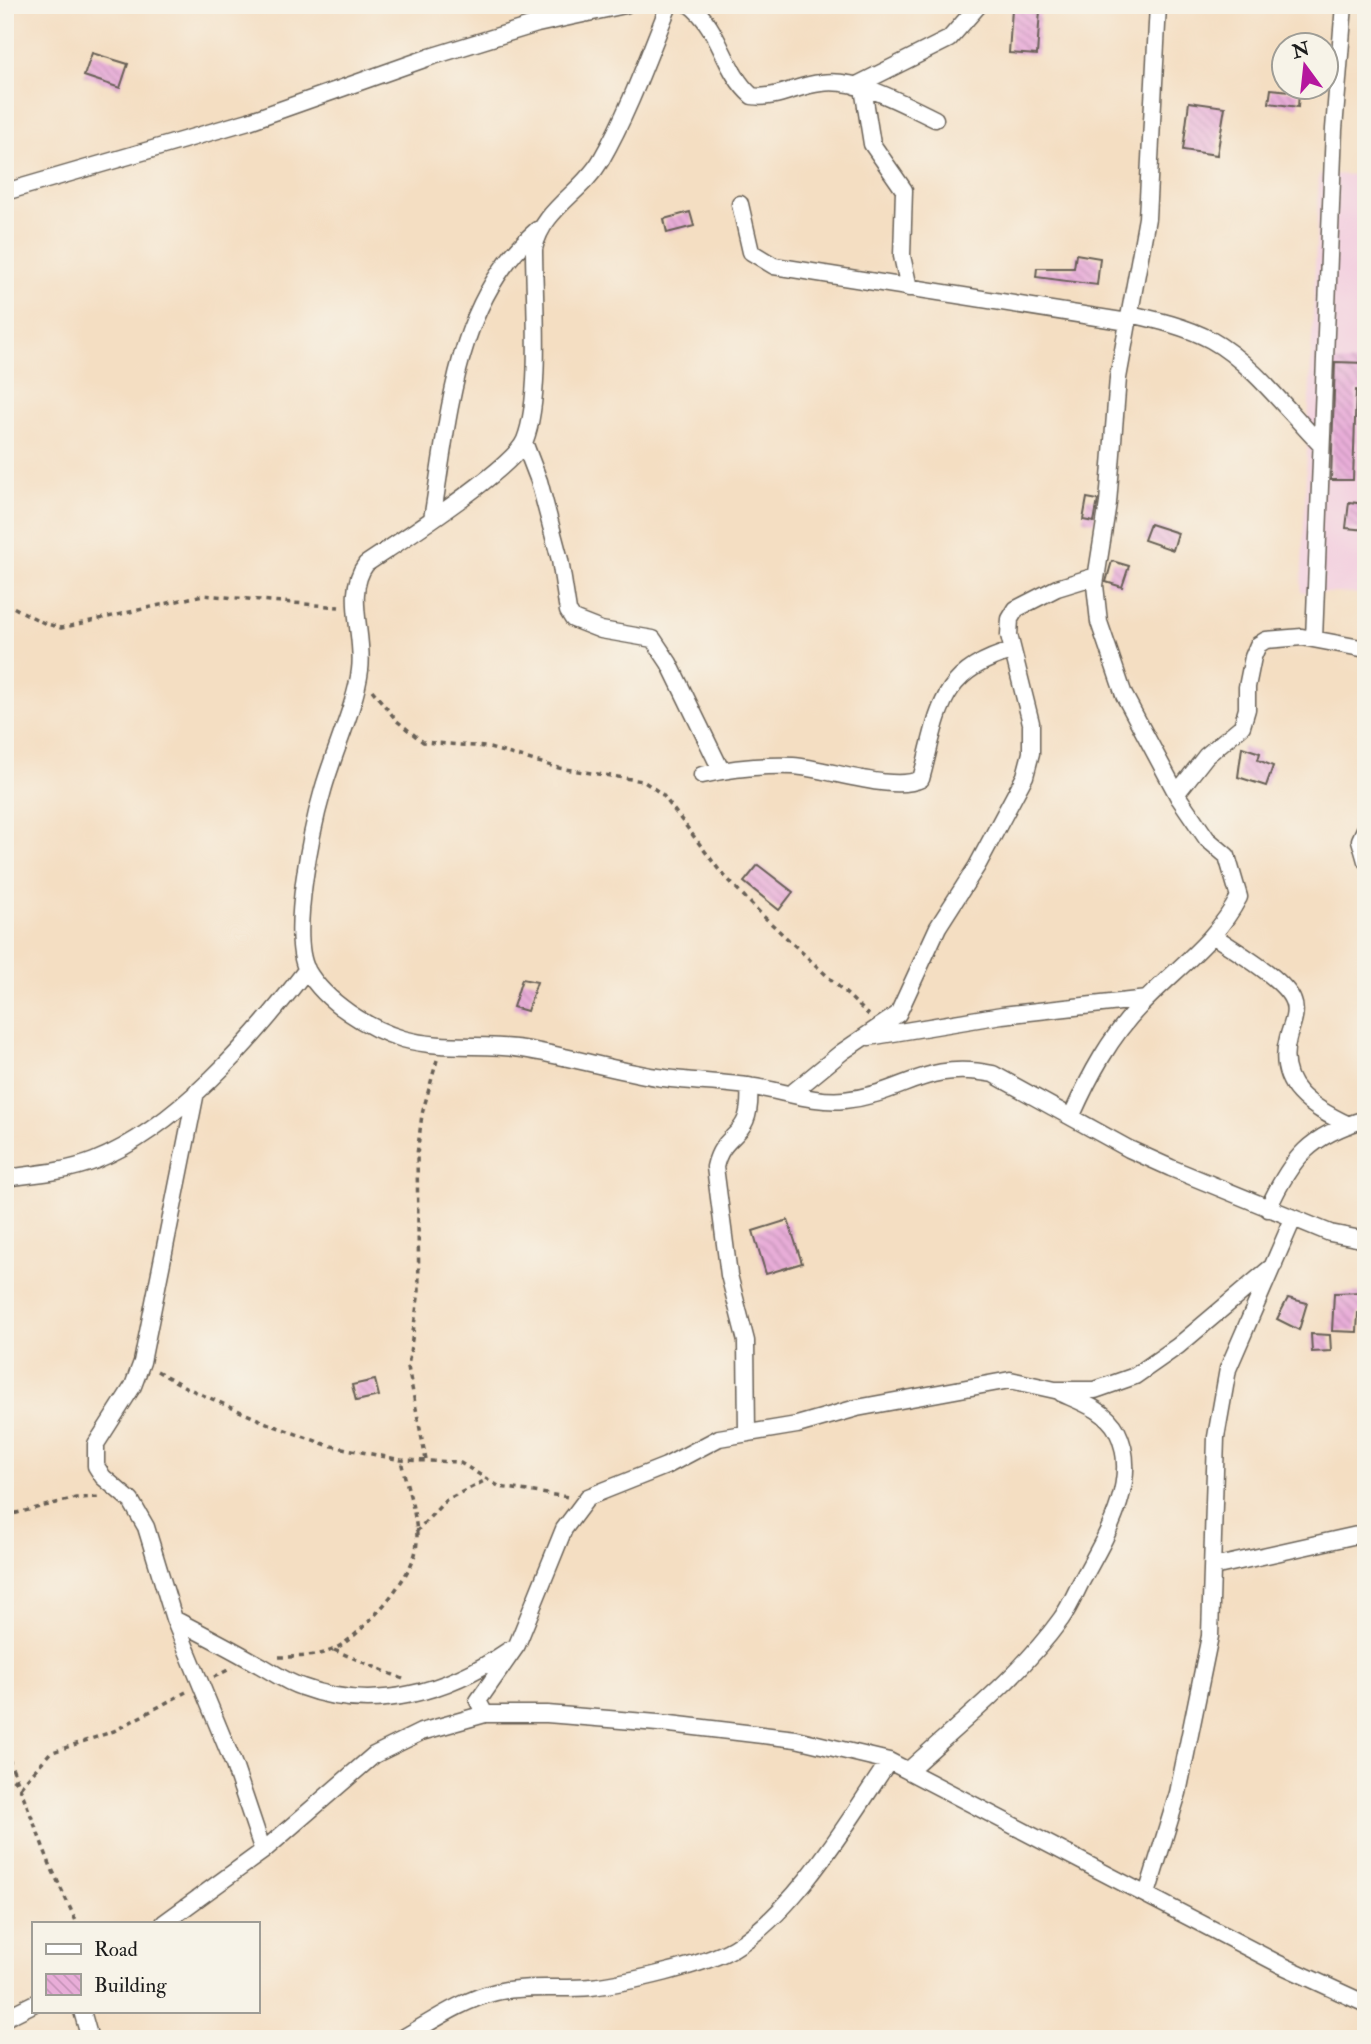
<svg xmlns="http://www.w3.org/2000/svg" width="1371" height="2044" font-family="'IM FELL Double Pica',serif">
  <defs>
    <pattern id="building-back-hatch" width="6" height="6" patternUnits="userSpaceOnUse" patternTransform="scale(1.75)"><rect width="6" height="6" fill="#e8add8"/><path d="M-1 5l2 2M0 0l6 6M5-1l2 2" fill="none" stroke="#c694b9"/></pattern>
  </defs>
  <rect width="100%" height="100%" fill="#f7f3e8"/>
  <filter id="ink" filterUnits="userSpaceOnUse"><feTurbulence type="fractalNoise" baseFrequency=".0143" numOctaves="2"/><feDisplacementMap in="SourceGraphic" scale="14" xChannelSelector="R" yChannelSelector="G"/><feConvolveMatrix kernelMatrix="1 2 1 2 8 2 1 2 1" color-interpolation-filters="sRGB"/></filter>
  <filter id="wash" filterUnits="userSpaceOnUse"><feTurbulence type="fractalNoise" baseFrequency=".00686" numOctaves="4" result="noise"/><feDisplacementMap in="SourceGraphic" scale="28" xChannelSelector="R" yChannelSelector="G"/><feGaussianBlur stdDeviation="1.57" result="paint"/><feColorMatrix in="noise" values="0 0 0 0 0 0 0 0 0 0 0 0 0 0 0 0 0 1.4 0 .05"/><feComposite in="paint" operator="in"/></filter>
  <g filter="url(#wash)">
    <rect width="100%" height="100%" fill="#f4dec2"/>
    <!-- built -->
    <path fill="#f3cfdf" d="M1319,174l47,1v419l-65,-2z"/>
    <g id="blocks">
      <!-- building -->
      <path fill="url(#building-back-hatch)" d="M1012,9l28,1 -3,45 -28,-2z
        M92,53l36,11 -8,24 -36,-12z
        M1271,89l28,3 -1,15 -29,-4z
        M1189,102l36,5 -8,48 -34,-5z
        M690,212l4,14 -27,7 -3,-14z
        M1076,254l24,4 -3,27 -61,-8 1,-9h37z
        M1335,362l31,1v28l-10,-1 -3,90h-22z
        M1087,498l11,2 -4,22 -11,-2z
        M1349,502l17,2v26l-20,-2z
        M1150,524l28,9 -5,17 -29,-10z
        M1112,561l17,5 -7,21 -16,-5z
        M1242,747l18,6 -2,7 15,6 -7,20 -28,-9z
        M758,865l35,27 -14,18 -35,-28z
        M522,979l15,3 -10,29 -14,-4z
        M788,1220l14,43 -36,11 -13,-43z
        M1365,1292l1,21h-8l-1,19 -25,-1 2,-38z
        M1288,1298l19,5 -8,27 -22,-11z
        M1311,1334l19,1 1,16 -19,1z
        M375,1380l4,16 -23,5 -4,-16z"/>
    </g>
  </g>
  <g filter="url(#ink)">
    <use href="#blocks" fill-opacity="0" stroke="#686056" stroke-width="2"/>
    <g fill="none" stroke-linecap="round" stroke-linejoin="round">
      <!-- street casing -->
      <g stroke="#686056" stroke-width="19">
        <path id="street" d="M669,5c-21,52 -40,106 -68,155 -19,33 -59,49 -67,89 0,49 8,148 -9,191 -12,29 -128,103 -159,124 -22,29 -1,72 -6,106 -4,34 -27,84 -37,120 -11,38 -34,146 -16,180 18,32 62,59 96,69 39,11 81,4 120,10 45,7 89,21 134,28 32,5 65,5 97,10 28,4 62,16 90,13 61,-6 79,-40 149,-26l136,75 42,19 159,65 36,7
          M690,5c31,24 33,66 62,91 24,4 45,-11 69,-13 39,-5 80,20 114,36
          M855,86l94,-47 30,-34
          M863,88l9,56 32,46 -2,66 7,32
          M5,192l244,-71 181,-64 107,-33 88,-19
          M740,204l11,48 23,14 354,56
          M1130,314c27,6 57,13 81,26 40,22 77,71 109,104
          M524,442l15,39 21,79 8,51 5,8 28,11 52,9 16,24 52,107
          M432,519c17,-101 22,-217 105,-289
          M1314,639l20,-510 10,-124
          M702,775c29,-7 61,-10 91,-9 34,2 100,27 128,13 18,-64 16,-108 91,-128
          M1177,793l29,-37 36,-30 5,-17v-22l6,-30 5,-12 8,-5 36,-3 64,12
          M1366,827l-6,13 6,21
          M1214,936c20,14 71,43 79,65 5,12 -2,25 -5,37 -13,48 23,69 61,87
          M869,1037l133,-22 145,-16
          M196,1092l-54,270 -9,24 -37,58v22l7,11 28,24 15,26 28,92 60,146 29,86
          M792,1093l50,-41 56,-38 40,-87 39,-61 48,-90 6,-23v-30l-22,-88 1,-16 6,-10 41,-21 39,-12
          M1072,1115c18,-40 38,-78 69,-110 34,-36 75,-63 98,-108l-12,-41 -20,-17 -28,-41 -55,-103 -25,-73 -4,-37 13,-82 10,-125 29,-160 11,-213
          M5,1178c30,-4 61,-6 89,-17 83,-33 160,-123 213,-192
          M1268,1209c23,-51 42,-74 98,-90
          M747,1433l-1,-92 -17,-66 -14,-108c9,-40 38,-24 34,-81
          M1213,1567l153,-34
          M174,1619c27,14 54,28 80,43 16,8 31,20 48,25 72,27 146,5 207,-37
          M485,1714l-7,-13 39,-56 47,-116 24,-32 78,-31 53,-28 78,-13 60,-17 153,-28 45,10h40l40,-14 43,-30 96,-81
          M909,1770c51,-47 111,-94 152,-151 8,-11 14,-25 20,-37 23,-42 61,-102 36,-151 -11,-21 -36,-29 -56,-38
          M1147,1894l31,-101 32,-157 6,-199 12,-68 65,-150
          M164,1923l99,-72 111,-96 47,-23 64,-18h62l123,10 126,15 93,22 390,203 87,40
          M82,2011l8,28
          M5,2018l28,-14
          M401,2039c30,-17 61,-39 95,-47 31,-7 64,-2 95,-5 35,-4 115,-22 143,-39 63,-38 114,-127 155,-187"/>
      </g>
      <!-- path -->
      <path stroke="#686056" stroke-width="3.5" stroke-dasharray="5 5" stroke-linecap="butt" d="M5,603l39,20 17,5 142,-33 136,12
        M372,690l25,31 26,21 63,5 73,21 84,13 19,13 57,76 43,45 107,100
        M157,1371l30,17 82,36 58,21 74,15 58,2 41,25 68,10
        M426,1460l-18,-93 11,-76 -2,-136 5,-41 15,-54
        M5,1516l71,-18 25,-1
        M416,1532l30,-32 40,-20
        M334,1650l69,29
        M279,1657c17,0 36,0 53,-7 27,-11 79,-71 84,-100 5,-28 -10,-63 -15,-90
        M214,1677l18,-9
        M5,1749l46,118 26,56
        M5,1772l16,14 29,-33 64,-22 72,-39"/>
      <!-- street -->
      <use href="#street" stroke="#fff" stroke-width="16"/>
    </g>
  </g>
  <!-- margin -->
  <rect width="1371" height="2044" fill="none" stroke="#f7f3e8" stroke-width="28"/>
  <!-- legend -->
  <rect x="32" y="1922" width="228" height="91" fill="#f7f3e8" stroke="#9f9d96" stroke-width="2"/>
  <rect x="46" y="1944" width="35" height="10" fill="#ffffff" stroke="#9f9d96" stroke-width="2"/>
  <text x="94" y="1956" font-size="21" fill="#1c1c1c">Road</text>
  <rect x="46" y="1974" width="35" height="21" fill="url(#building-back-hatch)" stroke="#9f9d96" stroke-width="2"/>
  <text x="94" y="1992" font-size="21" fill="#1c1c1c">Building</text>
  <!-- north arrow -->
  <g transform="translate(1305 66) rotate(345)"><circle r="33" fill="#f7f3e8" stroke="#9f9d96" stroke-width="2"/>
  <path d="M0-5L12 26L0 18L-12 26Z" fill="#b5179e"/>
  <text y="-10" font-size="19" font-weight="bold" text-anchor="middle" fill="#1c1c1c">N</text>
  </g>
</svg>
